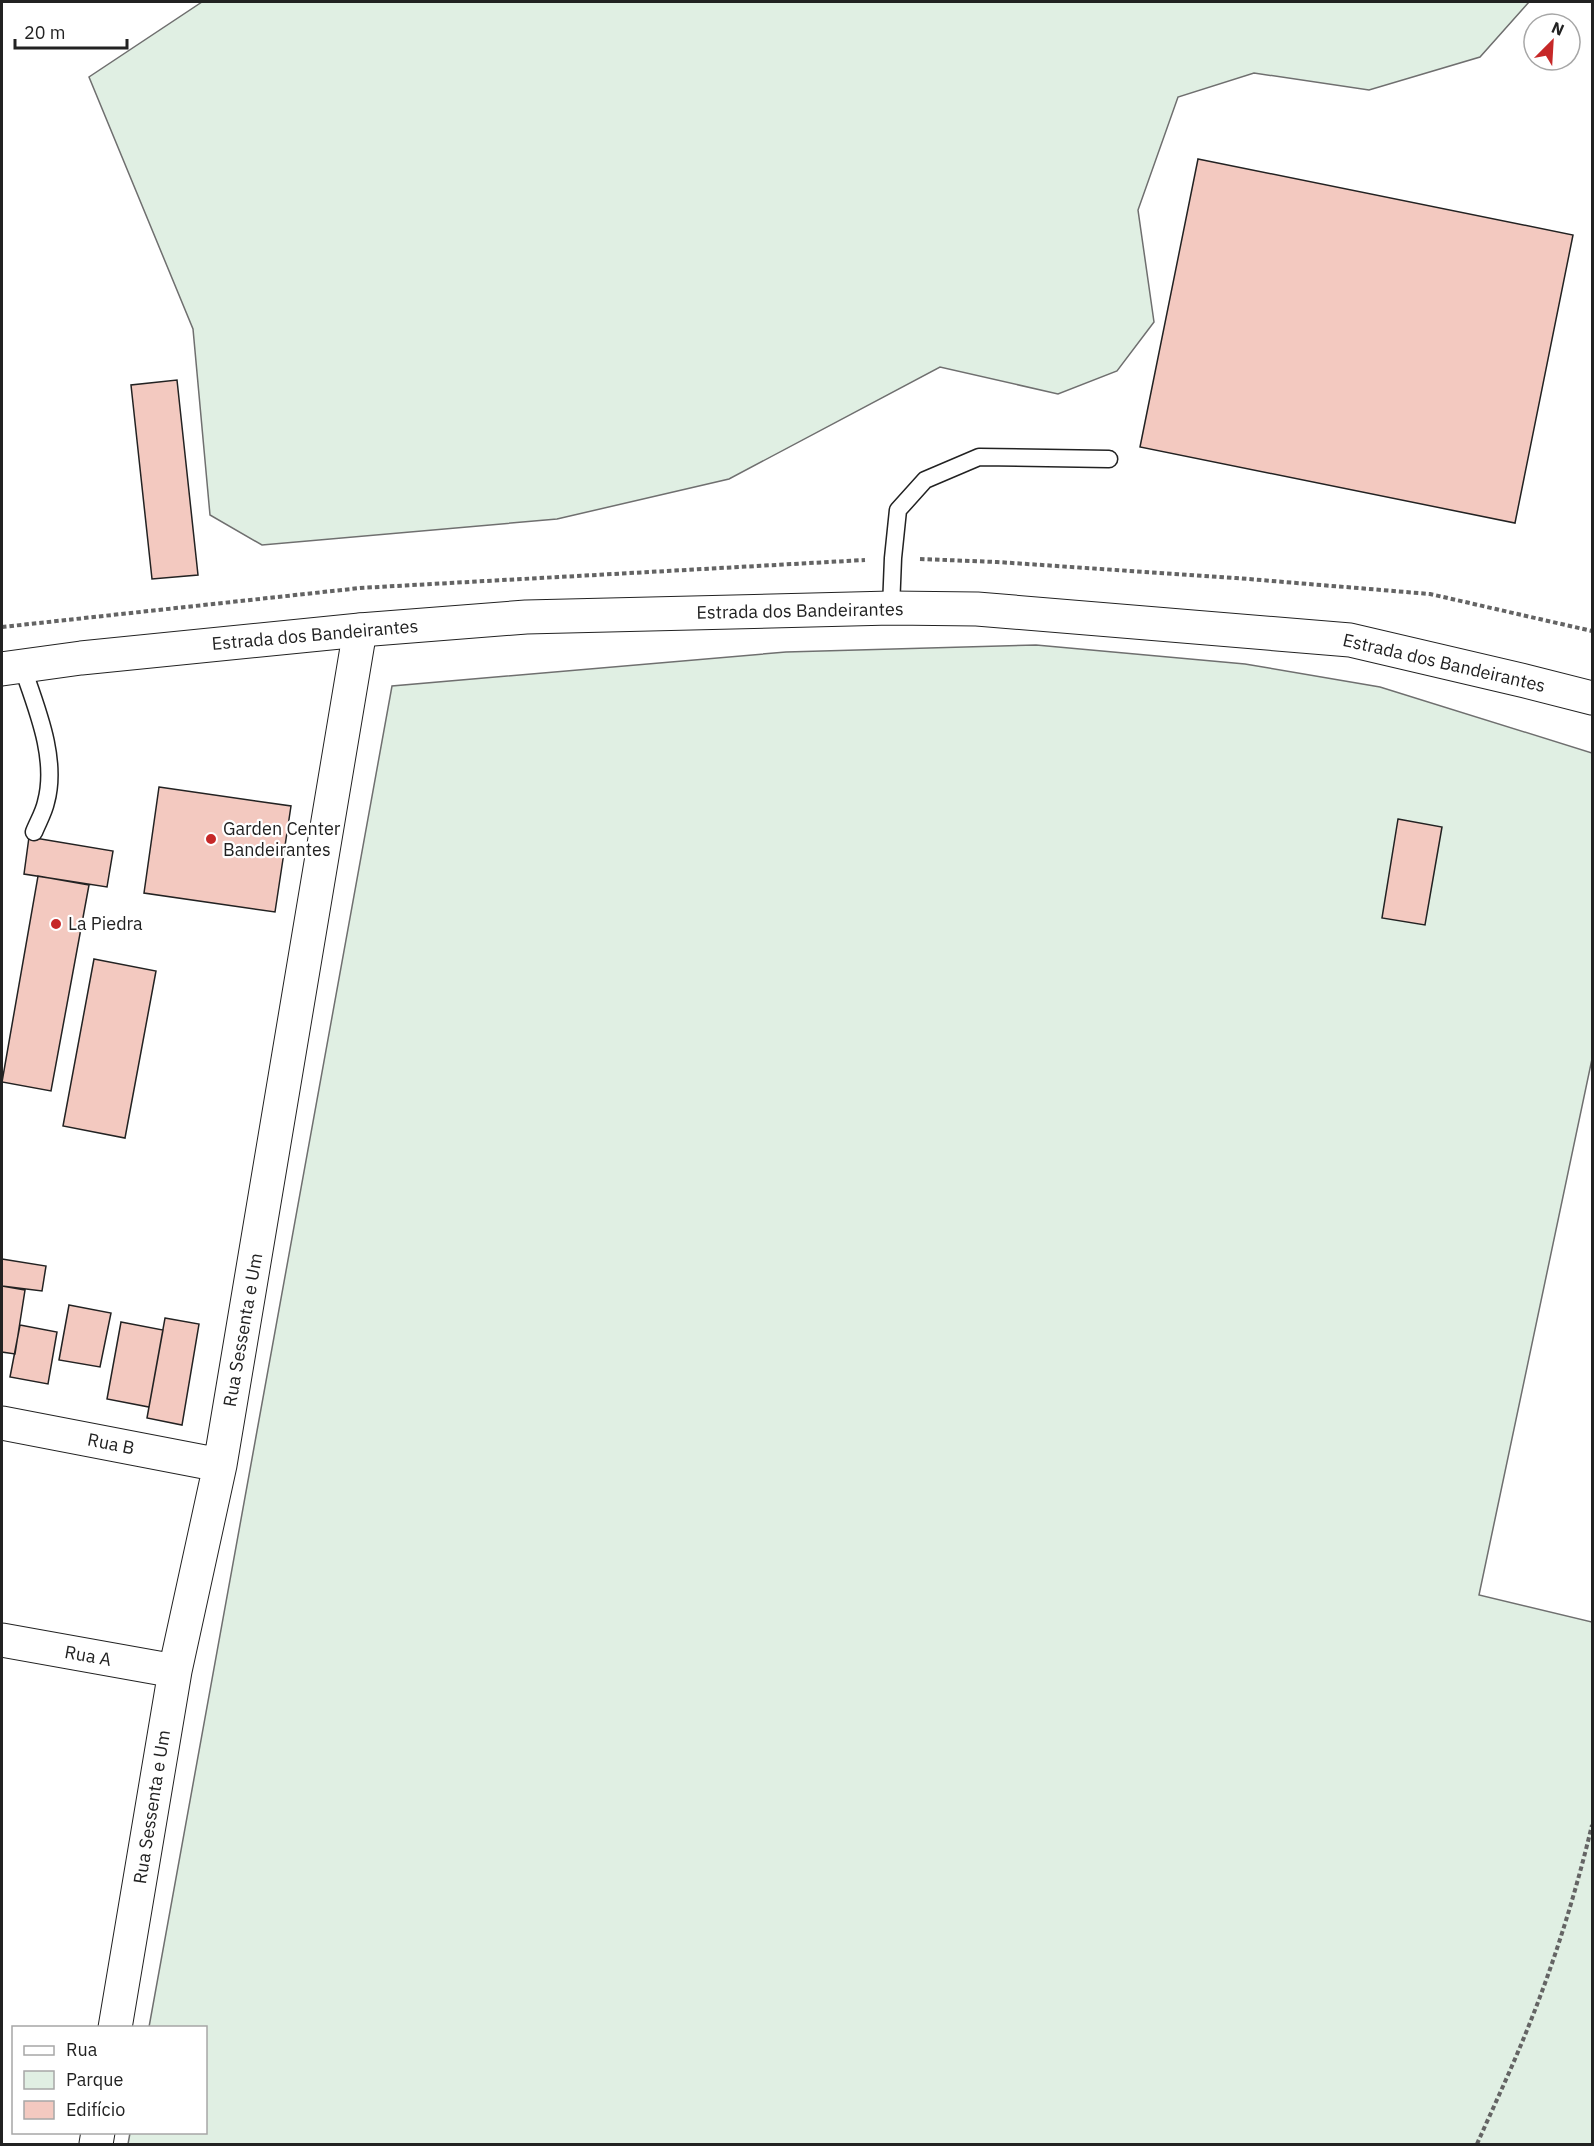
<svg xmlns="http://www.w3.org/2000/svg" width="1594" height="2146" font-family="'IBM Plex Sans',sans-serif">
  <rect width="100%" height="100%" fill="#fff"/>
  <!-- green -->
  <path fill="#e0efe3" stroke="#6f6f6f" stroke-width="1.5" d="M202,2h1327l-49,55 -111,33 -115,-17 -76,24 -40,113 16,112 -37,49 -59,23 -118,-27 -211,112 -172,40 -295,26 -52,-30 -17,-186 -104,-252z
    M1036,645l209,19 135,23 212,66v306l-113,536 113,27v522h-1464l2,-11 76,-1v-104l-57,-1 243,-1341 394,-34z"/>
  <!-- building -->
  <path fill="#f3c9c0" stroke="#222" stroke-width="1.5" d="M1198,159l375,76 -58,288 -375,-76z
    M177,380l21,195 -46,4 -21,-194z
    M159,787l132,19 -16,106 -131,-19z
    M1398,819l44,8 -17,98 -43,-7z
    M29,837l84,14 -6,36 -83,-13z
    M38,876l51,9 -38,206 -49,-9z
    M94,959l62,12 -31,167 -62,-12z
    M2,1259l44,7 -4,25 -40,-5z
    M2,1286l23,4 -10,64 -13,-2z
    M69,1305l42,8 -11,54 -41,-7z
    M165,1318l34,6 -17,101 -35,-7z
    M121,1322l42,8 -14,77 -42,-8z
    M20,1325l37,7 -9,52 -38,-7z"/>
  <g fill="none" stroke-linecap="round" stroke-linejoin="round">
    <!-- service casing -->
    <g stroke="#222" stroke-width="19">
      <path id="service" d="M891,608l2,-50 5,-48 27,-30 54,-23 130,2
        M22,666c14,41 36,92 24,136 -2,10 -8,20 -12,30"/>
    </g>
    <!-- minor casing -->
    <g stroke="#222" stroke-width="35">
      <path id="minor" d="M2,1423l218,42
        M2,1640l173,31
        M115,2028l60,-357 45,-206 140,-835
        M96,2144l2,-12"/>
    </g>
    <!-- secondary casing -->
    <g stroke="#222" stroke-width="35">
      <path id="secondary" d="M2,669l79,-11 279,-28 166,-13 365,-9 86,1 373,31 175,41 67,17"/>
    </g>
    <!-- path -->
    <path stroke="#646464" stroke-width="4" stroke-dasharray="4.5 3" stroke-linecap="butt" d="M920,559l77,3 239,16 194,16 162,37
      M2,627l358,-39 505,-28
      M1477,2144c16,-36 33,-72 48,-109 28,-68 50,-139 67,-210"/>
    <!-- service -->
    <use href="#service" stroke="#fff" stroke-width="16"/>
    <!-- minor -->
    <use href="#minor" stroke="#fff" stroke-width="33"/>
    <!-- secondary -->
    <use href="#secondary" stroke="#fff" stroke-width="33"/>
  </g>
  <!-- markers -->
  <g fill="#c62828" stroke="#fff" stroke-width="2">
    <circle cx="211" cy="839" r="6"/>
    <circle cx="56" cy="924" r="6"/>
  </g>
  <g text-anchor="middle" stroke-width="4.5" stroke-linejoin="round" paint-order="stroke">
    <!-- street labels -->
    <g font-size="18" fill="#222" stroke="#fff">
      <text transform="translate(800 611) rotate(-1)" y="6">Estrada dos Bandeirantes</text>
      <text transform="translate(315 635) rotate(-5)" y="6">Estrada dos Bandeirantes</text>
      <text transform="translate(1444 663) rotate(13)" y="6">Estrada dos Bandeirantes</text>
      <text transform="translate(243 1330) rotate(-80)" y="6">Rua Sessenta e Um</text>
      <text transform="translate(111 1444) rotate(11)" y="6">Rua B</text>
      <text transform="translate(88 1656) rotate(10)" y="6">Rua A</text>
      <text transform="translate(152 1807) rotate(-81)" y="6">Rua Sessenta e Um</text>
    </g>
    <!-- poi labels -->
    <g font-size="18" fill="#222" stroke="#fff" text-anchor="start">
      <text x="223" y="835">Garden Center<tspan x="223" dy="21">Bandeirantes</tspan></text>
      <text x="68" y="930">La Piedra</text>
    </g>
  </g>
  <!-- border -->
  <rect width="1594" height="2146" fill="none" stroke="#222222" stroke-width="6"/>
  <!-- legend -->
  <rect x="12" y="2026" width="195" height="108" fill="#ffffff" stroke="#a7a7a7" stroke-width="1.5"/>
  <rect x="24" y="2046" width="30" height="9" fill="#ffffff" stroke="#a7a7a7" stroke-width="1.5"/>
  <text x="66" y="2056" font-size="18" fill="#222222">Rua</text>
  <rect x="24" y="2071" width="30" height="18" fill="#e0efe3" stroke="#a7a7a7" stroke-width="1.5"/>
  <text x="66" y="2086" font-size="18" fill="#222222">Parque</text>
  <rect x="24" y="2101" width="30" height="18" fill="#f3c9c0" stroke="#a7a7a7" stroke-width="1.5"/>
  <text x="66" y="2116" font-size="18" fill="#222222">Edifício</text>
  <!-- north arrow -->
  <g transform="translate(1552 42) rotate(24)"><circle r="28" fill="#ffffff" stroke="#a7a7a7" stroke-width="1.5"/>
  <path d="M0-4.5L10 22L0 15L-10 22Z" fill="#c62828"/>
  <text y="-9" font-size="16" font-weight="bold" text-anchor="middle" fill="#222222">N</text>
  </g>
  <!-- scale -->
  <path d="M15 39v9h112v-9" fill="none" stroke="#222222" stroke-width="3"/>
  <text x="24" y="39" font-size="18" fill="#222222" stroke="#ffffff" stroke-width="4.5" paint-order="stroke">20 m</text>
</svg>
